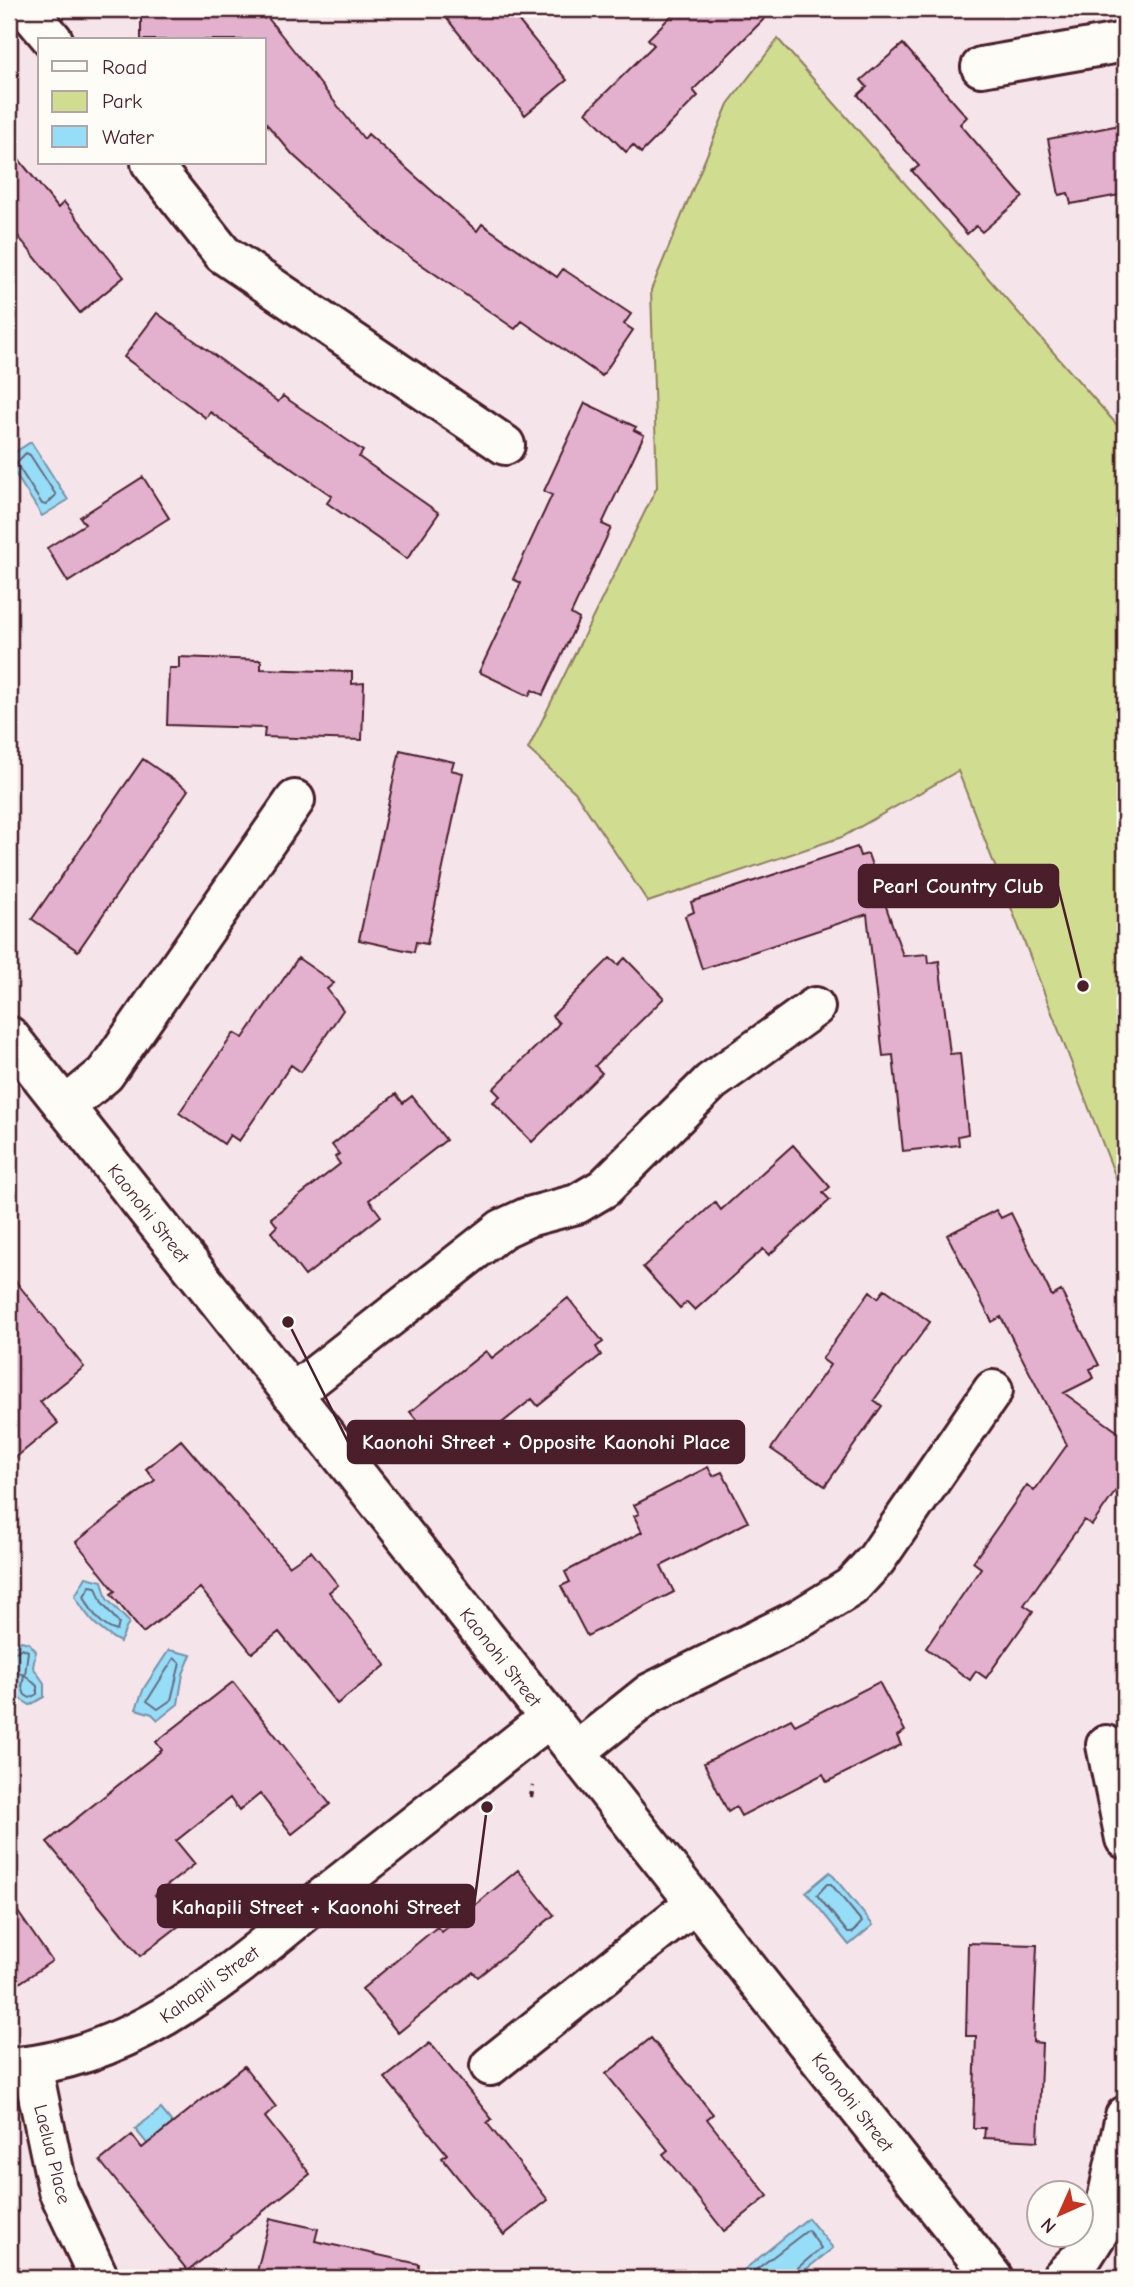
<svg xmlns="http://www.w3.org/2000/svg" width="1134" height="2287" font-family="'Comic Neue',sans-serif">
  <rect width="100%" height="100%" fill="#f5e5eb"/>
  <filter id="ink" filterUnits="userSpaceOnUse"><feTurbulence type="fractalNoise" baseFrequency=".0143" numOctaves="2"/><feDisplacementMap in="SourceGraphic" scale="14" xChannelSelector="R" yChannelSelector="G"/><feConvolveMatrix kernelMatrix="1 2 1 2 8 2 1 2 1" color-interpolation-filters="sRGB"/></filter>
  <g filter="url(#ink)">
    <!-- green -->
    <path fill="#d0dc90" stroke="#8d7e5e" stroke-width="2" d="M778,39l347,395v767l-167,-430 -116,66 -194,65 -73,-110 -47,-43 129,-262 -6,-197 77,-186z"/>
    <!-- water -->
    <path fill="#96ddf8" stroke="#7891a6" stroke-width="2" d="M31,442l37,58 -26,16 -33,-52v-8z
      M86,1577l16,4 5,18 22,23 -9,20c-21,-11 -33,-25 -45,-46z
      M21,1641l8,2 7,8 -3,16 11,16v14l-14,8 -13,-8 -2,-19 -6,-4v-23z
      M169,1650l22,5 -8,19 -5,30 -20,16 -6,-6 -16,-5 8,-21z
      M830,1872l43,53 -24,20 -43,-53z
      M161,2109l37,45 -25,21 -38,-46z
      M808,2218l25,30 -38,30h-61z"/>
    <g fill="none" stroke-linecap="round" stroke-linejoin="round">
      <!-- shore -->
      <path stroke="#686b7d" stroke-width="2" d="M26,453l4,2 26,40 -10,10 -4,-1 -26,-41z
        M90,1586l6,1 6,16 17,20 -2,8c-15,-3 -27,-21 -33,-35z
        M9,1656l13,-8 6,3 -3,24 12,11v8l-7,4 -5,-3 -3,-8 2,-12 -15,-7
        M174,1658l6,5 -9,37 -13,9 -11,-8z
        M827,1884h4l31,38 -10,11h-4l-31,-38z
        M745,2278l63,-48 13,18 -27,23 -3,7"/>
    </g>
    <!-- building -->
    <path fill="#e3b0ce" stroke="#4a1f2b" stroke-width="2" d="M141,9h114l9,9v-5l100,126 4,-5 109,97 5,-7 75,53 6,-8 68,45 -7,10 9,6 -31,46 -80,-55 -7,8 -125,-86 -97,-88 -29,-34v-81h-123z
      M439,9h70l58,71 -42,35z
      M678,9h96l-81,81 5,6 -57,57 -8,-8 -7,7 -40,-40 68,-67 -6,-6z
      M903,44l64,73 -7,7 63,73 -41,35 -6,-6 -9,8 -55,-63 7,-5 -61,-71 9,-8 -6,-7z
      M1125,124v70l-54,10 -3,-11 -9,2 -11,-56z
      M9,147l49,61 6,-6 60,75 -44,36 -71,-88z
      M157,313l121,89 5,-6 80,55 -4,6 80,56 -32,46 -80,-56 5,-7 -122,-84 -4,6 -82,-61z
      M585,403l51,24 -2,3 10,5 -42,89 9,4 -40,86 8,5 -36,76 -11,-5 -3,6 -50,-24 42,-89 -8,-4 39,-84 -8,-4z
      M143,477l26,41 -101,64 -21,-34 38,-24 -5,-7z
      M179,657l82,3v9l91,3v12l12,-1 -2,57 -98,-3 1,-9 -98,-3 2,-57h10z
      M400,750l54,12 -3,8 12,3 -36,171 -11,-2 -2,10 -55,-12z
      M143,759l45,31 -110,161 -46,-32z
      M857,847l3,9 8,-2 35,102 25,-2 1,9 10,-2 11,93 10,-1 8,81 -10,2 1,9 -56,6 -10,-96 -10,1 -16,-142 -165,55 -17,-53 9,-4 -3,-10z
      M298,958l36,25 -7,6 16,21 -42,62 -10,-7 -52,76 -9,-6 -6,9 -45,-31 55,-80 9,5z
      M610,958l8,7 7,-7 39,40 -69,68 7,7 -70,69 -39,-40 7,-6 -7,-7 63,-62 3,-4 -7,-7z
      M396,1094l7,9 9,-7 34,44 -77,60 12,16 -76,60 -34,-44 6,-6 -6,-8 69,-54 -5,-7 4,-3 -7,-9z
      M793,1145l37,42 -7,6 7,7 -61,55 -6,-6 -68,61 -8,-8 -7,6 -37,-41 72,-65 6,8z
      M996,1210l5,8 10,-5 41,83 9,-5 38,74 -9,4 4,9 -30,15 61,44v41l-33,47 -8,-5 -25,35 -35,50 9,6 -47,67 -10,-7 -6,9 -44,-32 55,-80 -8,-6 54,-77 7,6 33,-46 -66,-128 -9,5 -45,-87z
      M9,1273l75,94 -44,35 18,21 -49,40z
      M885,1289l45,33 -56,78 8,6 -57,80 -54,-37 59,-84 -8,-6 48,-68 8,7z
      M568,1298l35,44 -7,5 5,8 -63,51 -6,-7 -73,58 -6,-7 -7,6 -36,-44 76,-61 6,7z
      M181,1440l108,126 22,-15 27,34 -9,7 57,73 -49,39 -58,-72 -27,21 -52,-65 -57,45 -32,-39 4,-3 -39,-49 79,-62 -9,-11z
      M708,1467l5,9 9,-4 26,50 -87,44 13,26 -87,44 -26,-50 9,-4 -5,-10 77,-40 -8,-16 5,-2 -5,-9z
      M233,1682l97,122 -38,30 -32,-40 -21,17 -9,-13 -54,43 19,23 -40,31 25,30 -40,31 -93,-114 115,-92 -6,-8z
      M879,1682l26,49 -8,5 4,9 -74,37 -4,-8 -82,42 -5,-9 -8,5 -24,-49 87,-44 4,6z
      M518,1870l36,45 -76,62 -5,-5 -75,61 -36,-44 75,-62 5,5z
      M9,1899l43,62 -43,29z
      M968,1943l69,2 -4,97 9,1 -4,98 -54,-3 1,-10h-12l3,-92h-10z
      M651,2038l62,76 -6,5 61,77 -44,35 -61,-77 5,-4 -62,-76z
      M430,2043l62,76 -5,4 61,77 -44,35 -62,-77 5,-4 -62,-76z
      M244,2066l32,41 -11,10 45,57 -122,97 -88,-110 32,-26 10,13z
      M270,2218l48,11 -3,12 104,23 -1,14h-137l-24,-6z"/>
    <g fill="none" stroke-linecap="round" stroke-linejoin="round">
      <!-- minor casing -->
      <g stroke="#4a1f2b" stroke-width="44">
        <path id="minor" d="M27,9l26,31
          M981,67l144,-25
          M151,163l72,91 282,191
          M9,1036l984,1242
          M65,1107l40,-33 190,-274
          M292,1394l210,-165 26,-12 49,-13 27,-16 107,-106 104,-75
          M1106,1745l19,94
          M576,1752l74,-59 149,-74 52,-32 25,-27 117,-170
          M32,2066l26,124 41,88
          M490,2066l205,-163
          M9,2068c135,-10 231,-105 332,-185 69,-55 139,-110 208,-165
          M1061,2278l23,-23 17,-27 24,-112"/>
      </g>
      <!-- path -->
      <path stroke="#4a1f2b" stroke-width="4.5" stroke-dasharray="5 5" stroke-linecap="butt" d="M10,1143v-14
        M531,1797l2,-11"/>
      <!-- minor -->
      <use href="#minor" stroke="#fdfcf7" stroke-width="38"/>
    </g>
  </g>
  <g text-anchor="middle" stroke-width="7" stroke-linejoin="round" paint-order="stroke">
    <!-- street labels -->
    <g font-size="19" fill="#4a1f2b" stroke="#fdfcf7">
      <text transform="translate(149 1213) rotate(52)" y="7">Kaonohi Street</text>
      <text transform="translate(501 1657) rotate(52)" y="7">Kaonohi Street</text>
      <text transform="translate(209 1984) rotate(-36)" y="7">Kahapili Street</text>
      <text transform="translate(853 2102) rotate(52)" y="7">Kaonohi Street</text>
      <text transform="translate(53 2154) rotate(76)" y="7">Laelua Place</text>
    </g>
  </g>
  <!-- callouts -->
  <path fill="none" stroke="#4a1f2b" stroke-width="2.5" d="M1083 986L1058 886M288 1322L348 1442M487 1807L474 1906"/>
  <g fill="#4a1f2b" stroke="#fdfcf7" stroke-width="2.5">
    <circle cx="1083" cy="986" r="7"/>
    <circle cx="288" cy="1322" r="7"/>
    <circle cx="487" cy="1807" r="7"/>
  </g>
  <g fill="#4a1f2b" stroke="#4a1f2b" stroke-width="2.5">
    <rect x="859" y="865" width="199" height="42" rx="7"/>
    <rect x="348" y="1421" width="396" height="42" rx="7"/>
    <rect x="158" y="1885" width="316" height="42" rx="7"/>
  </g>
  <g font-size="21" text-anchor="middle" font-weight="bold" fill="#fff">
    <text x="958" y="893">Pearl Country Club</text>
    <text x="546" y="1449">Kaonohi Street + Opposite Kaonohi Place</text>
    <text x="316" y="1914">Kahapili Street + Kaonohi Street</text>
  </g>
  <!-- margin -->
  <rect width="1134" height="2287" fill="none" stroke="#fdfcf7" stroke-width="35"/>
  <rect x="18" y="18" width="1099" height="2252" fill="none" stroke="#4a1f2b" stroke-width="2.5" filter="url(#ink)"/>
  <!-- legend -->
  <rect x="38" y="38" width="228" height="126" fill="#fdfcf7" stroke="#b5a4a5" stroke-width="2"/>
  <rect x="52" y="61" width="35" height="10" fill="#fdfcf7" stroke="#b5a4a5" stroke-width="2"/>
  <text x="102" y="74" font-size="21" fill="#4a1f2b">Road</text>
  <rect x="52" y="91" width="35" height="21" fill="#d0dc90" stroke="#b5a4a5" stroke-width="2"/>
  <text x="102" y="108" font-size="21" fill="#4a1f2b">Park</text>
  <rect x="52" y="126" width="35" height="21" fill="#96ddf8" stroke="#b5a4a5" stroke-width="2"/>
  <text x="102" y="144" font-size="21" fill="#4a1f2b">Water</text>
  <!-- north arrow -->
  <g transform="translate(1060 2214) rotate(225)"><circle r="33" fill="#fdfcf7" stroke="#b5a4a5" stroke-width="2"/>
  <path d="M0-5L12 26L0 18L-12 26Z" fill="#c8321e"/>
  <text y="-10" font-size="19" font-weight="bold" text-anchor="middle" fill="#4a1f2b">N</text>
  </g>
</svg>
